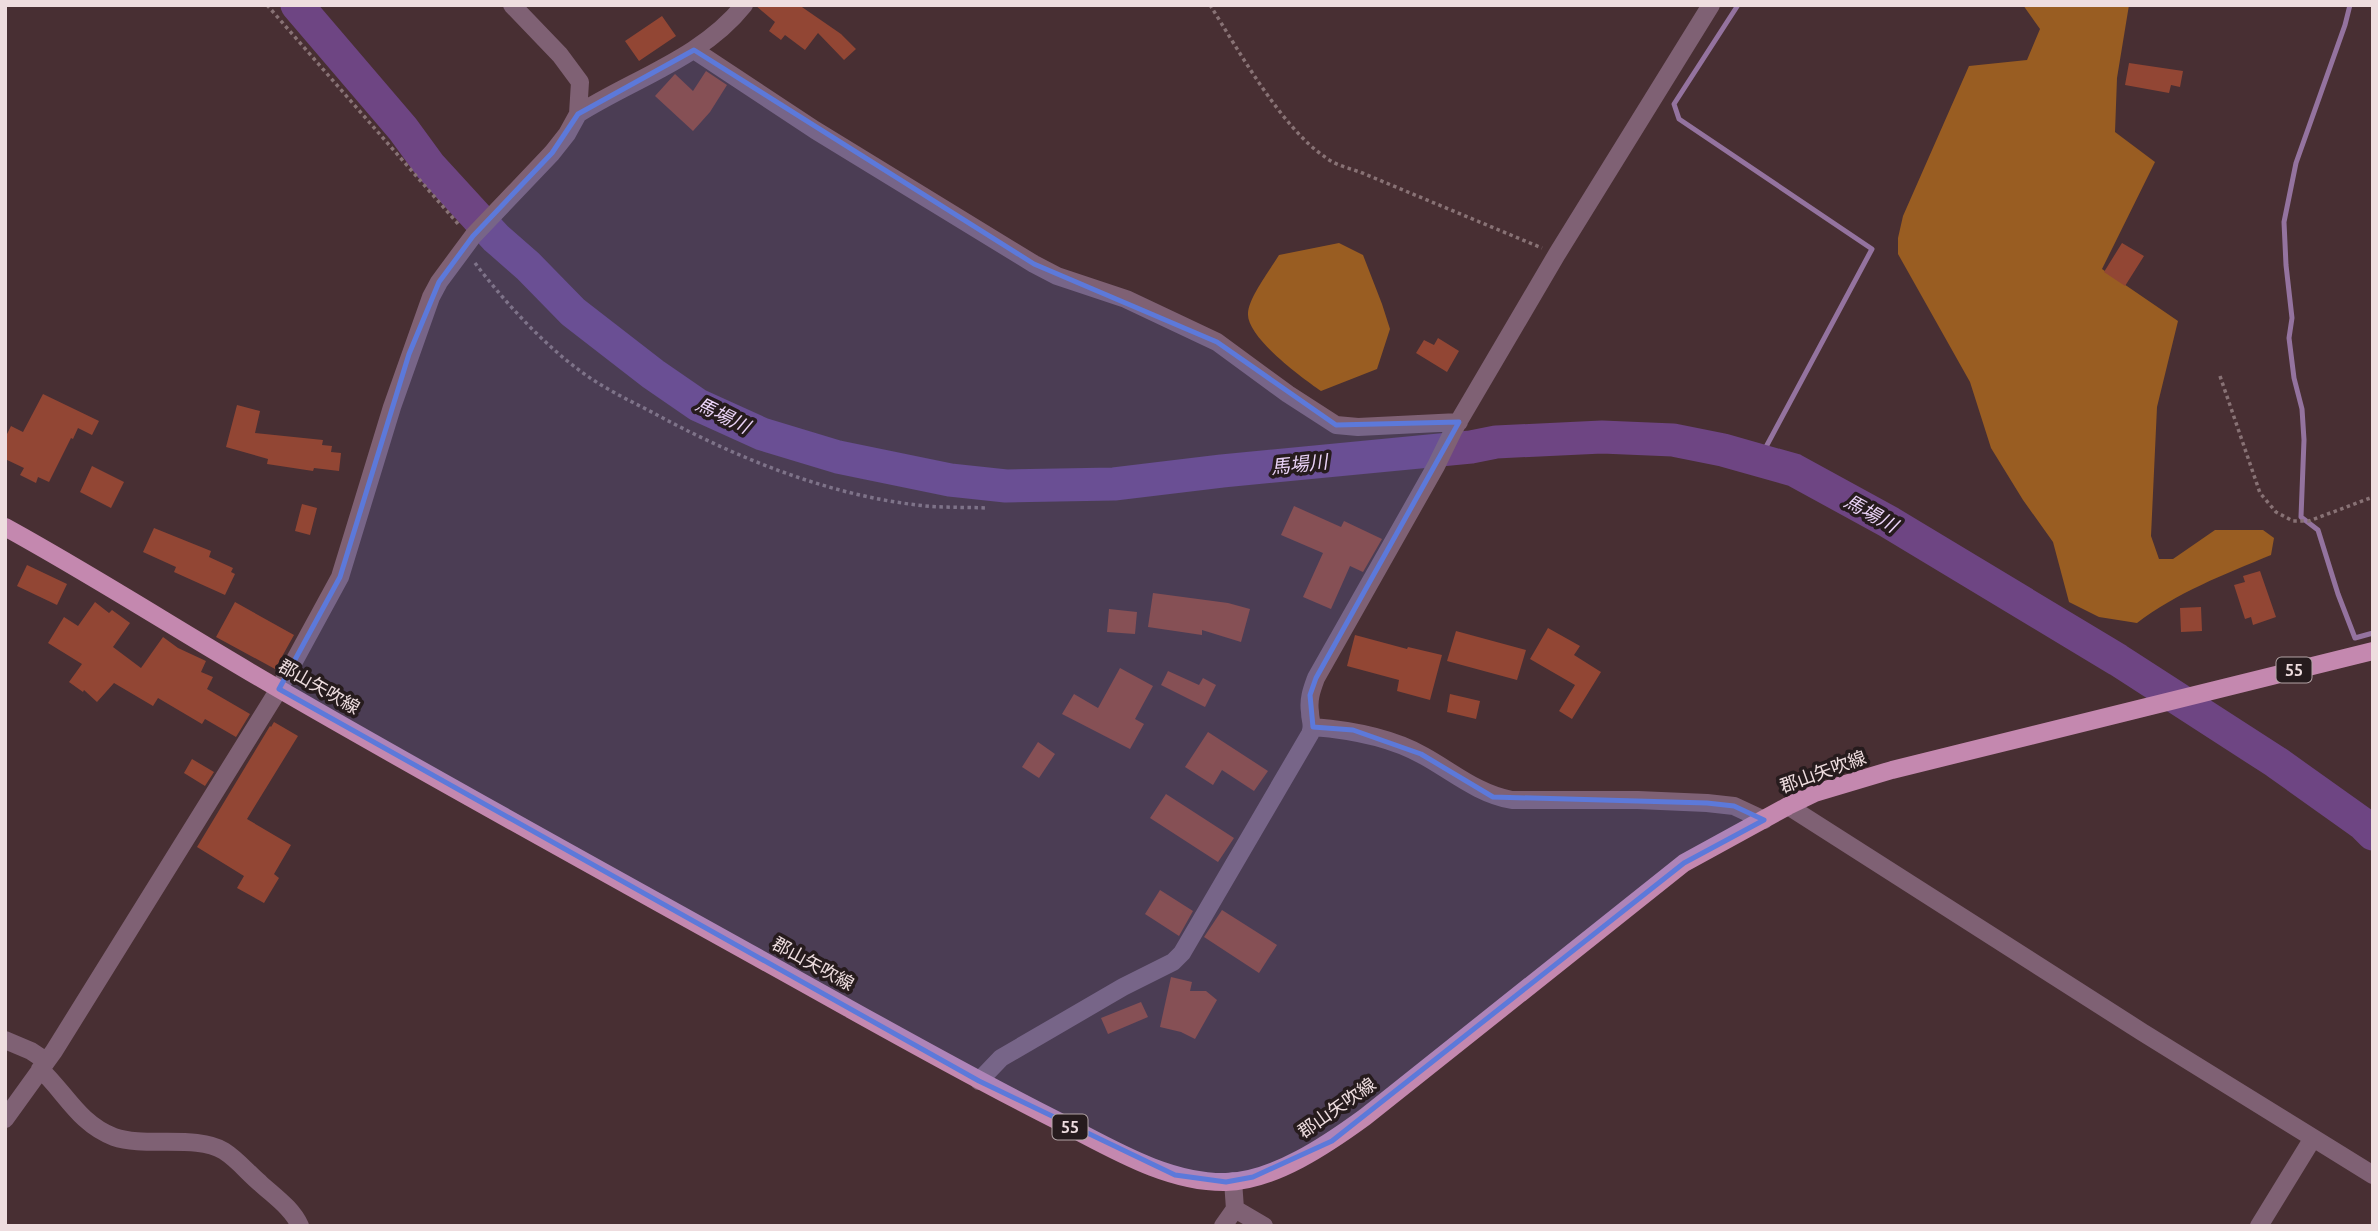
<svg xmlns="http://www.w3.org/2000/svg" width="2378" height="1231" font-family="Ubuntu,'Noto Sans JP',sans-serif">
  <rect width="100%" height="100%" fill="#482f33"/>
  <!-- forest -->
  <path fill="#995d22" d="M2023,5h106l-12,73 -2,54 40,30 -53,107 76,52 -21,86 -6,129 8,23h14l42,-29h48l11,8 -3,17c-46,19 -95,38 -134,68l-38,-6 -30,-15 -16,-60 -30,-42 -32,-52 -21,-66 -72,-128v-16l5,-22 66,-150 58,-6 13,-31z
    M1339,243l24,12 19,49 8,25 -13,40 -56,22c-19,-13 -75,-54 -73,-78 1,-16 22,-43 31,-58z"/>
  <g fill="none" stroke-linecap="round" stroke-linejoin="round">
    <!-- stream -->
    <path stroke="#94739f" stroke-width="5" d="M1738,5l-64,99 5,15 193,130 -113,211
      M2350,5l-5,20 -49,138 -12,59 2,43 6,53 -3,20 5,40 8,31 2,31 -3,77 17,13 20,64 17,44 18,-5"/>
    <!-- river -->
    <path stroke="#6e4583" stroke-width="33" d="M297,5l106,124 27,37 66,72 32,28 45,46 80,62 45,31 64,29 76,23 112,23 56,6 108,-2 108,-13 249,-24 25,-5 106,-5 71,3 50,10 71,20 95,52 229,138 158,102 87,62 10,10"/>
  </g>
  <!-- building -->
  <path fill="#924634" d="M755,5h44l42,29 15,15 -12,11 -26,-27 -13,17 -20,-15 -4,5 -12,-9 6,-9z
    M662,16l14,20 -37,25 -14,-20z
    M2129,63l54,8 -3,16 -9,-2 -2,8 -44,-8z
    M706,71l21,14 -17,27 -17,19 -38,-35 20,-22 18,17z
    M2122,243l22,13 -19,30 -21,-14z
    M1438,338l21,13 -12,21 -31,-19 8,-13 10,5z
    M43,394l56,27 -7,14 -14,-7 -5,11 -2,-1 -22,44 -11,-5 -2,6 -16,-8 4,-7 -19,-9v-21l6,-12 12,6z
    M237,405l23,6 -5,22 68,7 -1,5 10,1 -1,6 10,1 -2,18 -25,-3 -1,3 -46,-7 1,-5 -42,-12z
    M92,466l32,16 -13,26 -31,-16z
    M302,504l15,4 -7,27 -15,-4z
    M1294,506l47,21 3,-6 38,18 -19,33 -13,-6 -19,43 -28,-12 20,-44 -42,-18z
    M154,528l57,23 -2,6 24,11 -2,4 4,2 -10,21 -51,-23 2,-5 -33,-15z
    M27,565l40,19 -10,21 -40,-19z
    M2260,571l16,46 -23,8 -2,-8 -6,2 -11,-34 11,-3 -2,-6z
    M1153,593l75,10 22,6 -9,33 -39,-12v5l-54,-8z
    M95,602l14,11 3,-3 18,13 -17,24 28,21 22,-31 15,11 28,13 -5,11 12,5 -6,12 43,25 -14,23 -31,-18 -3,5 -44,-26 -5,8 -39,-23 -17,19 -13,-12 -1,2 -14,-10 13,-18 -34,-21 16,-26 14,9z
    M235,602l59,33 -19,34 -59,-32z
    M2201,607l1,24 -21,1 -1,-24z
    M1109,609l28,3 -2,22 -28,-2z
    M1548,628l32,18 -6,9 27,17 -29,47 -13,-8 16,-26 -45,-26z
    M1456,631l70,19 -9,30 -70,-19z
    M1355,635l52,14 1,-2 34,8 -12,45 -33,-9 2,-11 -52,-14z
    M1120,668l33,18 -18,33 9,5 -14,25 -68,-35 12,-20 24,14z
    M1168,671l31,14 4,-7 13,7 -11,22 -44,-22z
    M1450,694l30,7 -4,18 -29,-7z
    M274,722l24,14 -51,83 44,26 -17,29 5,4 -15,25 -27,-15 7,-12 -47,-29 73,-121 1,1z
    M1208,732l60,39 -14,20 -32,-21 -9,15 -28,-18z
    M1038,742l17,12 -16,24 -17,-11z
    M192,759l22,13 -9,14 -21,-13z
    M1166,794l68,44 -16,24 -68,-44z
    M1160,890l33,21 -14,25 -34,-22z
    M1222,910l55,35 -18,28 -55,-36z
    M1171,977l21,5 -2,9h16l11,9 -22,39 -14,-7 -21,-5z
    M1141,1002l7,15 -40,17 -7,-16z"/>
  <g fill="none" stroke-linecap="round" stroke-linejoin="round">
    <!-- path -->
    <path stroke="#887275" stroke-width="3.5" stroke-dasharray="3.5 3.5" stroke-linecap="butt" d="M267,5l192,220
      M1210,5c29,46 71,122 115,152 10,8 23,11 35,15l182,76
      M475,263c28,37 66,79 104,107 21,16 45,28 69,40 82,45 175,84 269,95 23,3 47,2 70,3
      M2220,376l40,117 16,19 17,9h16l64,-24"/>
    <!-- minor -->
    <path stroke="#7f6174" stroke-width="18" d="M694,50l121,80 219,134 23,12 69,23 91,43 71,52 48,31 22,2 101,-5
      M578,114c55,-35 124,-56 166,-109
      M1313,727c38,3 78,10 111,29 29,16 54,38 88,44h126l69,3 27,3 30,14
      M1788,806l354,226 231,143
      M5,1040l26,11 15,10
      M40,1069c25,23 39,55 74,68 31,11 83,-3 110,14 14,9 24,22 36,32 14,13 32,25 40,43
      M979,1081l22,-23 122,-71 50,-25 9,-9 128,-219c4,-9 0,-13 0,-22 -2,-13 2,-23 6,-34l120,-212 17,-35 104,-177 154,-249
      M5,1119l49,-68 225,-362 61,-112 52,-170 39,-110 8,-15 34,-46 79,-83 15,-19 11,-20 2,-32 -20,-27 -48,-50
      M1235,1209l29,17
      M1223,1226l12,-17 -2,-28
      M2259,1226l54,-88"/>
    <!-- primary -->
    <path stroke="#c488af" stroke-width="18" d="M5,527c93,51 182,109 274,162 188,109 380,213 569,319 70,39 140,78 212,114 51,26 107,61 166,60 48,-1 102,-38 139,-65l319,-254 104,-57 27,-13 77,-23 481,-119"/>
  </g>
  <!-- marked area -->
  <path fill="#5c79da" fill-opacity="0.2" stroke="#5c79da" stroke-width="5" stroke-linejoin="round" d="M694,50l340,214 183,78 119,83 123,-3 -143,256 -6,17 3,32 40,3 68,24 72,43 214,6 27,3 30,14 -80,43 -352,278 -79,36 -27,5 -51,-7 -196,-94 -700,-392 61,-112 69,-223 30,-72 34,-46 79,-83 26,-39z"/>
  <g text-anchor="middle" stroke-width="7" stroke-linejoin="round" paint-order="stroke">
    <!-- shield labels -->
    <g fill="#261b1d" stroke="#b2a3a5" stroke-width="2">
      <rect x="2276.5" y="657.5" width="35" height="25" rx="5"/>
      <rect x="1052.5" y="1114.5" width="35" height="25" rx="5"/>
    </g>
    <g font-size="16" font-weight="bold" fill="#eedddf">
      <text x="2294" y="676">55</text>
      <text x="1070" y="1133">55</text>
    </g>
    <!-- street labels -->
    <g font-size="18" fill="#eedddf" stroke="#261b1d">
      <text transform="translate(319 687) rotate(30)" y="6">郡山矢吹線</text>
      <text transform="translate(1823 772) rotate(-20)" y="6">郡山矢吹線</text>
      <text transform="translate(813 964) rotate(29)" y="6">郡山矢吹線</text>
      <text transform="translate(1337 1108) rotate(-35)" y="6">郡山矢吹線</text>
    </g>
    <!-- water labels -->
    <g font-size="19" font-style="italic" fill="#ead3f7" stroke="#261b1d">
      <text transform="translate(723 415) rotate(26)" y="7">馬場川</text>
      <text transform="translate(1299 464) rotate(-6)" y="7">馬場川</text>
      <text transform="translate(1871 513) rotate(29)" y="7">馬場川</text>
    </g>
  </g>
  <!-- border -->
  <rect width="2378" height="1231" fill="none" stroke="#eedddf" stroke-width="14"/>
</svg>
